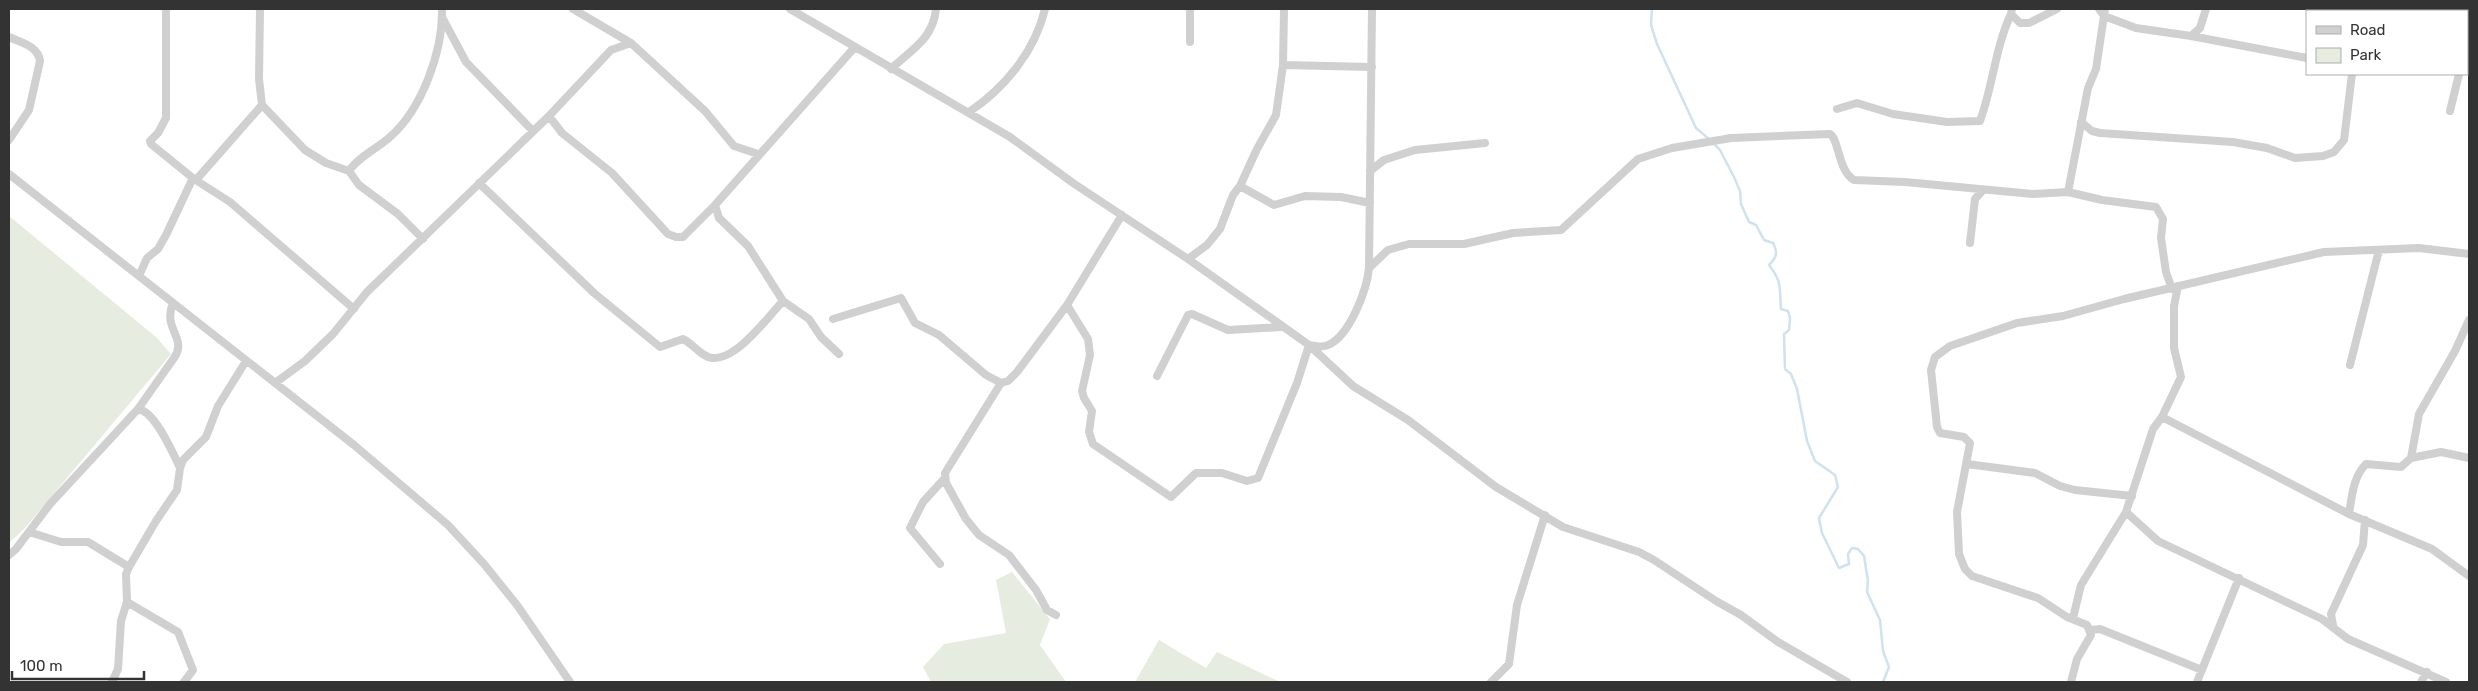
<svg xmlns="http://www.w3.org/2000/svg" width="2478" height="691" font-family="Rubik,sans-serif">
  <rect width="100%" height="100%" fill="#fff"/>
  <!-- green -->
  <path fill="#e6ecdf" d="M9,216l147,121 15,17 -146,174 -16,15z
    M1012,572l38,47 -10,26 26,37h-135l-8,-15 21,-23 62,-11 -10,-53z
    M1159,640l47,28 11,-16 63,30h-145z"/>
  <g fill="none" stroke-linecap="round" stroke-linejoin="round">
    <!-- stream -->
    <path stroke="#cfe2ee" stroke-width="2.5" d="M1652,9l-1,16 6,19 39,84 13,11
      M1713,143l7,7 14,27 6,14 1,13 8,18 7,3 8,15 9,3c5,10 4,14 -4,22 14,18 10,23 12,44l7,2 2,7 -1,12 -5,4 1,35 6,5 6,15 10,52 8,20 20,14 3,12 -19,31 3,15 17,35 10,-4 -1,-10 4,-6 6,1 6,7 4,25 -1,11 13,28 3,31 6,16 -6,15"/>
    <!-- minor -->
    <path stroke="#d0d0d0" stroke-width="8" d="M166,9v109l-8,15 -8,8 1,3 43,35 36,23 124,107
      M260,9l-1,70 3,26 43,45 21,13 23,8
      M573,9l58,34 74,68 29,35 24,8
      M790,9l220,128 63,46 115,76 121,86 44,41 55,34 88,67 67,40 76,25 15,8 62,41 25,14 37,27 69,40
      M1190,9v33
      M2012,9l-1,5 9,9h9l28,-14
      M2099,9l5,7 32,12 55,8 116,22
      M2370,11l1,-2
      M443,19l23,43 67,69
      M2191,36l9,-8 6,-19
      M9,37c13,6 29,9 31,24l-11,49 -20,30
      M2467,46l2,-9
      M1283,65l89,2
      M891,69c21,-20 42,-30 45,-60
      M1837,109l20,-6 36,11 54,8 33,-1c13,-35 15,-73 31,-107
      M2450,111l9,-37
      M969,112c36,-24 66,-61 76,-103
      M549,116l13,17 50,40 56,61 8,3h7l32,-32 139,-157
      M2081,122l11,9 8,2 133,9 34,6 28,10 28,-2 11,-4 10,-12 8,-66
      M1370,171l14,-11 31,-10 70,-7
      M9,174l345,271 94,80 36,39 33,41 53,77
      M196,180l66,-75
      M479,183l115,110 66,54 23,-8c9,4 19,18 29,19 25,2 55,-40 71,-57
      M1240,186l34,19 31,-9 36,1 29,6
      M2068,192l34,8 54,7 7,12 -2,19 5,34 6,17
      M715,205l4,13 29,28 35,55 26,18 12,18 18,17
      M423,239l-25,-25 -39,-29 -10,-14c9,-14 29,-23 41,-34 32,-28 53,-86 52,-128
      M1970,243l5,-44 7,-8
      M1188,259l19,-14 13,-16 13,-34 7,-9 17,-37 19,-34 7,-50 1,-56
      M1369,268l19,-18 21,-6h55l49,-11 48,-3 77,-71 34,-11 59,-10 99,-4c9,5 8,37 24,46l51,2 128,12 35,-2 20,-104 8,-19 9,-60
      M139,276l8,-18 11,-9 8,-14 25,-53 3,-3
      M1067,305l21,34 2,16 -8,36 2,7 8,13 -3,21 4,12 78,53 25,-24h26l25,8 11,-3 39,-95 12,-38c7,1 13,3 19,0 22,-9 39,-56 41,-77l3,-259
      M833,319l68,-21 14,25 24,12 47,40 15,8
      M2350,365l29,-115
      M1157,376l31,-61 4,-1 36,16 53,-3
      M275,383l30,-22 28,-27 34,-42 182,-176 62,-66 20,-7
      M138,409c17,2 35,44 42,59
      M2162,417l187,97 83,35 37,27
      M2411,458l30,-6 28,6
      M1967,464l68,9 25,13 15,4 57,6
      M2126,512l32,29 164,78 26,20 98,43
      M2349,514c3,-18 4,-37 17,-50l35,3 10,-9 8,-44 36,-63 14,-31
      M29,532l32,10h27l41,25
      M9,555l7,-6 34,-45 88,-95 36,-51c14,-20 -12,-29 -1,-55
      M940,564l-30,-36 13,-26 21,-23
      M127,602l51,30 15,38 -9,12
      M1056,615l-9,-5 -11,-20 -27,-35 -30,-20 -13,-16 -20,-36 -1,-10 56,-90 7,-2 9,-9 50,-67 55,-90
      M2073,618l8,-33 45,-73 27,-83 9,-12 19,-40 -7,-29v-42l4,-20
      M2333,625l-2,-11 32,-69 2,-25
      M2091,630l9,-1 102,41
      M112,682l6,-13 3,-48 6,-19 -1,-28 3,-7 27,-46 21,-31 3,-22 3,-8 23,-23 12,-31 28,-45
      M1491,682l18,-18 8,-59 28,-90
      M2071,682l6,-23 14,-24 -4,-10 -20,-8 -29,-19 -66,-22 -7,-7 -6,-15 -2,-42 13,-69 -6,-6 -24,-4 -3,-6 -6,-57 4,-13 15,-11 67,-23 46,-7 61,-17 200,-47 95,-4 50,6
      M2197,682l42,-104
      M2421,682l6,-10"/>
  </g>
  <!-- border -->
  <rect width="2478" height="691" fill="none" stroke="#333333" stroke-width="20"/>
  <!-- legend -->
  <rect x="2306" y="10" width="162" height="65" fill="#ffffff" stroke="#adadad"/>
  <rect x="2316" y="26" width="25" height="8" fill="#d0d0d0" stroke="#adadad"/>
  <text x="2350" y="35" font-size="15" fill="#333333">Road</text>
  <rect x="2316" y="48" width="25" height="15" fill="#e6ecdf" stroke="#adadad"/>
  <text x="2350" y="60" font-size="15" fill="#333333">Park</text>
  <!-- scale -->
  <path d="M12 671v8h132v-8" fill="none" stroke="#333333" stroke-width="2.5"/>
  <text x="20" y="671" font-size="15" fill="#333333" stroke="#ffffff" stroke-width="4" paint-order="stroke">100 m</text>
</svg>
